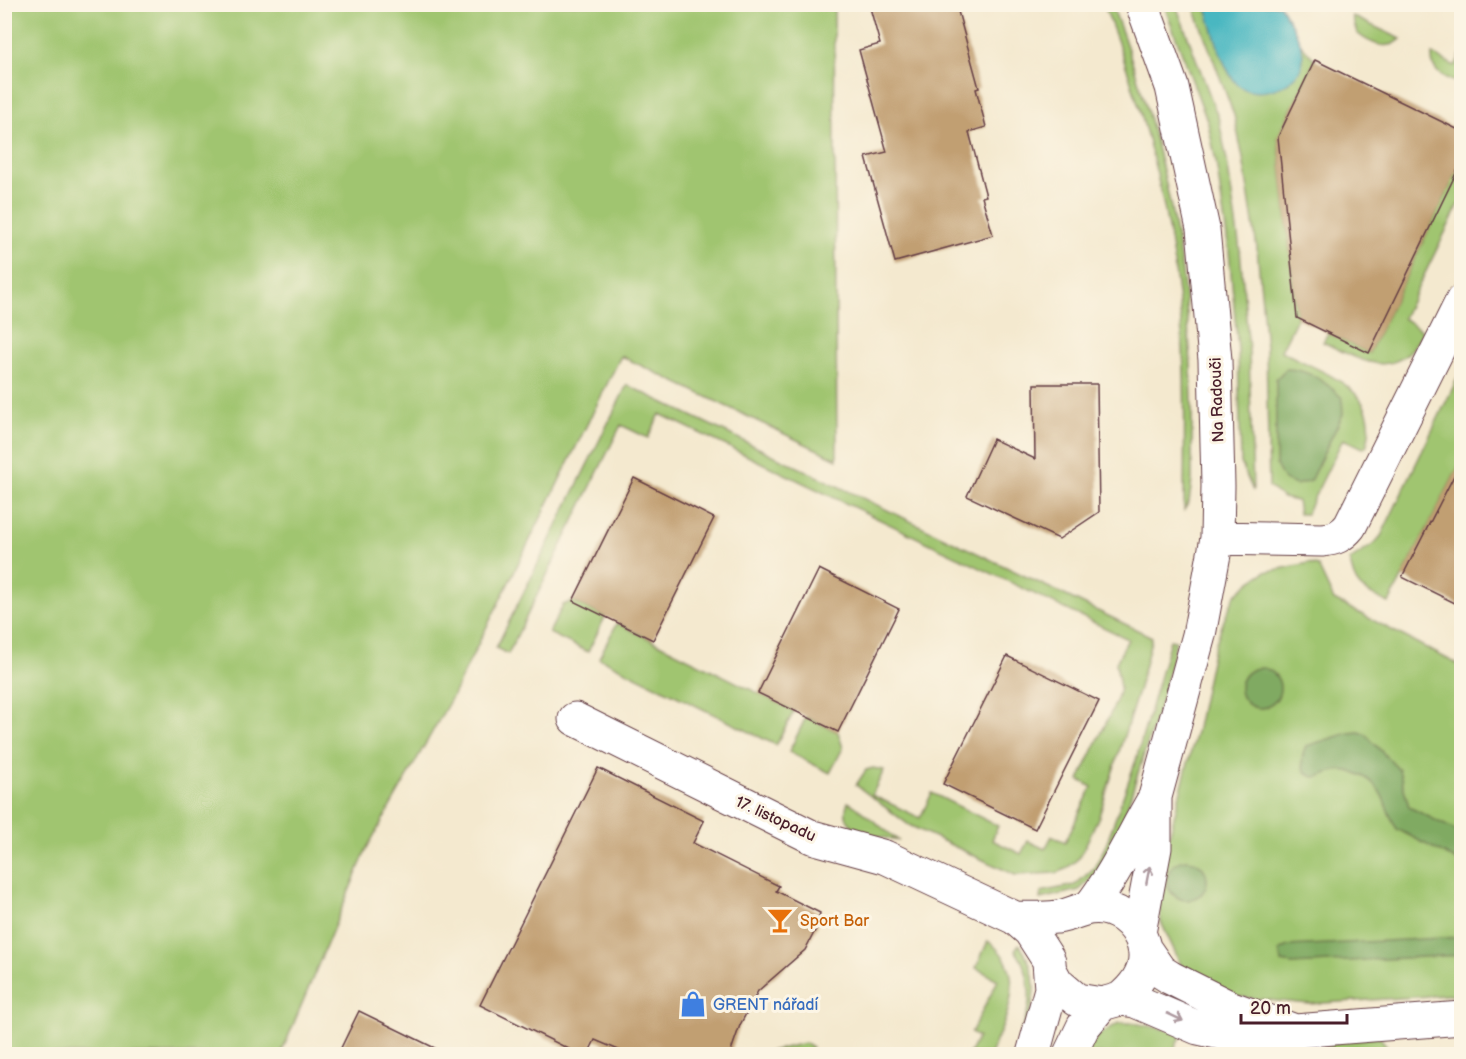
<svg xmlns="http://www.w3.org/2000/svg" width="1466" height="1059" font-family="'Balsamiq Sans',sans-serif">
  <rect width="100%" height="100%" fill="#fcf5e5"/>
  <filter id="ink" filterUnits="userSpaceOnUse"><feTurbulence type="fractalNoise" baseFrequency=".0167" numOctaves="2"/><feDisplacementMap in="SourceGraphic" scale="12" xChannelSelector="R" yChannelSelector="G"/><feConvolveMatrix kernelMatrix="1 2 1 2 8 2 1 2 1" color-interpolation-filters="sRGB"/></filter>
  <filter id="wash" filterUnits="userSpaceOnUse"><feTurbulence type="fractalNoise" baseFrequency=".008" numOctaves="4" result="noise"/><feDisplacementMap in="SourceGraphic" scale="24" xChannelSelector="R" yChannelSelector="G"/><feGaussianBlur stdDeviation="1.35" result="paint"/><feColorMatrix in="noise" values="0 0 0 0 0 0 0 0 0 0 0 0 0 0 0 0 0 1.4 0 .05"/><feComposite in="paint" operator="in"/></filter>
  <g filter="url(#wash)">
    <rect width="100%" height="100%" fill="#f4e9cf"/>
    <!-- green -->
    <path fill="#a0c570" stroke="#75724e" stroke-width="1.5" d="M5,4l829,1 3,454 -216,-103 -168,339 -86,153 -86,206h-276z
      M1104,5h8c42,110 70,225 78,344 3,43 2,88 2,131l-3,22 -5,8c0,-53 2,-106 -1,-160 -7,-119 -36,-234 -79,-345z
      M1164,5h12l43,115 8,41 13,89 9,100 4,141 -12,-28 -3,-113 -9,-99 -13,-89 -8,-39z
      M1193,5h12l24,68 74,-15 -3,-15 15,17 -37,77 19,181 -16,33c41,22 104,38 85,96l-3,1 -20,-9 -37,75h-7l-2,-13 -14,-3 -14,-11 -3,-140 -9,-99 -14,-90 -9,-43z
      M1352,16l49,23c-13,13 -32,4 -44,-6z
      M1432,54l23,12 6,-12v30c-15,-5 -31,-11 -29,-30z
      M1461,163v37l-58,118 20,13c-24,53 -62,30 -100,11l5,-9 41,20z
      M1461,371v91l-72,141c-25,-12 -35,-13 -39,-43l24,-16 7,-8z
      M627,385l525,252 -13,51 -40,128 -19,41 -14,12 -9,4 -42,2 -106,-50 -53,-40 10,-15 7,-2 11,2 -12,25 48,23 12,-25 66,33 -6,14 29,14 7,-13 17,8 7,-13 13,6 27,-55 -13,-7 37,-78 4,-14 -4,-25 12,-24 -468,-225 -12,24 -27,-13 -113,229 -12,-6z
      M1309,563l9,3 16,34 127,66v328l-152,10 -80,-8 -47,-29 -21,-45 -3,-24 2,-27 37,-143 16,-77 11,-31 11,-25 16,-14 14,-9z
      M573,601l32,16 -17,35 -39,-19 14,-28z
      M617,623l177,88 -18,34 -177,-87z
      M1170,640l6,1 -13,54 -41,128 -23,49 -20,18 -39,9 1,-7 34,-7 19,-17 12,-23 30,-85z
      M806,717l32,15 5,16 -13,25 -41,-21z
      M848,802l7,4 44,35c-21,-6 -64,-8 -51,-39z
      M988,941c42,30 19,78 2,113h-21l9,-17 -7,-4 27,-53 -22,-12z
      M1019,944c23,33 15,55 6,92l-5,-3c13,-26 13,-59 -5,-83z
      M1119,1023h15l48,10 -10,21h-88l13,-18z
      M1378,1035l12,15 -34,4h-35c9,-17 40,-16 57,-19z
      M805,1043l7,4 -4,7 -46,-1z"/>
    <!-- forest -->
    <path fill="#80aa62" stroke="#656446" stroke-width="1.5" d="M1286,369c23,0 41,14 56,29l1,16 -33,67 -14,4 -12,-5 -8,-15v-86z
      M1240 688a20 20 0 1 1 40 0a20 20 0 1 1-40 0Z
      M1359,732l7,3 33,35 10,37 52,26v30l-64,-34c-11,-16 -11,-36 -27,-48 -10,-8 -25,-13 -39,-9 -6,1 -11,6 -17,5 -15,-3 -13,-21 -8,-31l42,-13z
      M1167 880a20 20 0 1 1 40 0a20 20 0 1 1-40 0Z
      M1461,937v18l-169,9 -10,-2 -3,-11 9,-5z"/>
    <!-- water -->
    <path fill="#49b7c1" stroke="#4a6b76" stroke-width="1.5" d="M1205,5h75c8,15 24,36 23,54 -1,26 -46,43 -65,26 -16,-15 -26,-60 -33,-80z"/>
    <g id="blocks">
      <!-- building -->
      <path fill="#c19f72" d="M869,4h87l23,84 -3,1 10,38 -17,5 17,64 -4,1 11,38 -98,27 -29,-105 21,-5 -28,-102 21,-6z
        M1315,60l146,71v32l-92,190 -72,-35 -19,-181z
        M1034,384h63l2,128 -40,27 -92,-43 26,-57 42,20z
        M1461,462v144l-59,-29z
        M634,478l80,40 -61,122 -80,-39z
        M819,569l80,40 -61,123 -80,-39z
        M1007,656l92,45 -64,128 -92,-45z
        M598,768l106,53 -11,22 86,43 -3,5 44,22 -3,14 -12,23 -47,41 -18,34 -10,29h-102l-33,-14 -7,14h-9l-99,-49z
        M359,1011l88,43h-109z"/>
    </g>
  </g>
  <g filter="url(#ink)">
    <use href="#blocks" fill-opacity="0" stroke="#643d44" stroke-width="1.5"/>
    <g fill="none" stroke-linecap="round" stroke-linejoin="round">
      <!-- minor casing -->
      <g stroke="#643d44" stroke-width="35">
        <path id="minor" d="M1217,538l105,2c13,-1 20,-4 28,-14l112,-225
          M575,719l237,118 73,20 130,61 15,13 18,28
          M1089,908c27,-34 43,-72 65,-109
          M1015,918c14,0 28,1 42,-1 11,-1 21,-7 32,-9 25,-4 49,14 55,39 5,22 -8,39 -24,52
          M1139,933l16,-85v-51l44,-162 18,-97 1,-52 -3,-126 -12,-131 -31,-142 -30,-83
          M1144,948l16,23 11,7 58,29 66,24
          M1051,972l6,11 20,17 25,4 18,-5 15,2 63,27 63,14 34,-11 167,-13
          M1033,1054l18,-65 -2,-27
          M1070,1054l13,-27 19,-23"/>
      </g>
      <!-- minor -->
      <use href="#minor" stroke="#fff" stroke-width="33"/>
    </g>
    <!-- one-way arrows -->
    <defs><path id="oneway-shaft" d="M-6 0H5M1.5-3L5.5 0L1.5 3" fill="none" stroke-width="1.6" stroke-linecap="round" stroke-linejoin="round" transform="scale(1.5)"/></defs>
    <g stroke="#ae9aa0">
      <use href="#oneway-shaft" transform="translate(1148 875) rotate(-79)"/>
      <use href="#oneway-shaft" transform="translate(1175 1017) rotate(25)"/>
    </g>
  </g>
  <!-- icons -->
  <defs>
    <g id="bar-bare" transform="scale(2.07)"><path d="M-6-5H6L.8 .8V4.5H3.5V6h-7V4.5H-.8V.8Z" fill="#e8710a" stroke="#fcf5e5" stroke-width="2.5" paint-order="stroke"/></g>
    <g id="shop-bare" transform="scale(2.07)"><path d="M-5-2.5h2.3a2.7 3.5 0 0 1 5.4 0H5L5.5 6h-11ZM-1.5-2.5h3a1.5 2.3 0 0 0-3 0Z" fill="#3f7fe0" stroke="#fcf5e5" stroke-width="2.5" paint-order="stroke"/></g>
  </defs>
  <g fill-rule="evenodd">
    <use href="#bar-bare" x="780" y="920"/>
    <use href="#shop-bare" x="693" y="1004"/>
  </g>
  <g text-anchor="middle" stroke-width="6" stroke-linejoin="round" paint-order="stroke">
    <!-- street labels -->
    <g font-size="16" fill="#4a1f2b" stroke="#fcf5e5">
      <text transform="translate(1216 400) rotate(-92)" y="6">Na Radouči</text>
      <text transform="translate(776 818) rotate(25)" y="6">17. listopadu</text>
    </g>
    <!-- food labels -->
    <g font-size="16" fill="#c56008" stroke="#fcf5e5" text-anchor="start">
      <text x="800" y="926">Sport Bar</text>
    </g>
    <!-- shop labels -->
    <g font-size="16" fill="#366cbe" stroke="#fcf5e5" text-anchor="start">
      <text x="713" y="1010">GRENT nářadí</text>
    </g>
  </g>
  <!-- margin -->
  <rect width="1466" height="1059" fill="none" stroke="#fcf5e5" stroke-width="24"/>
  <!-- scale -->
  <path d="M1241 1014v9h106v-9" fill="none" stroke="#4a1f2b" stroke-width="3"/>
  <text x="1250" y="1014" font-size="18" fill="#4a1f2b" stroke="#fcf5e5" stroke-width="4.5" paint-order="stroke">20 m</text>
</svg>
